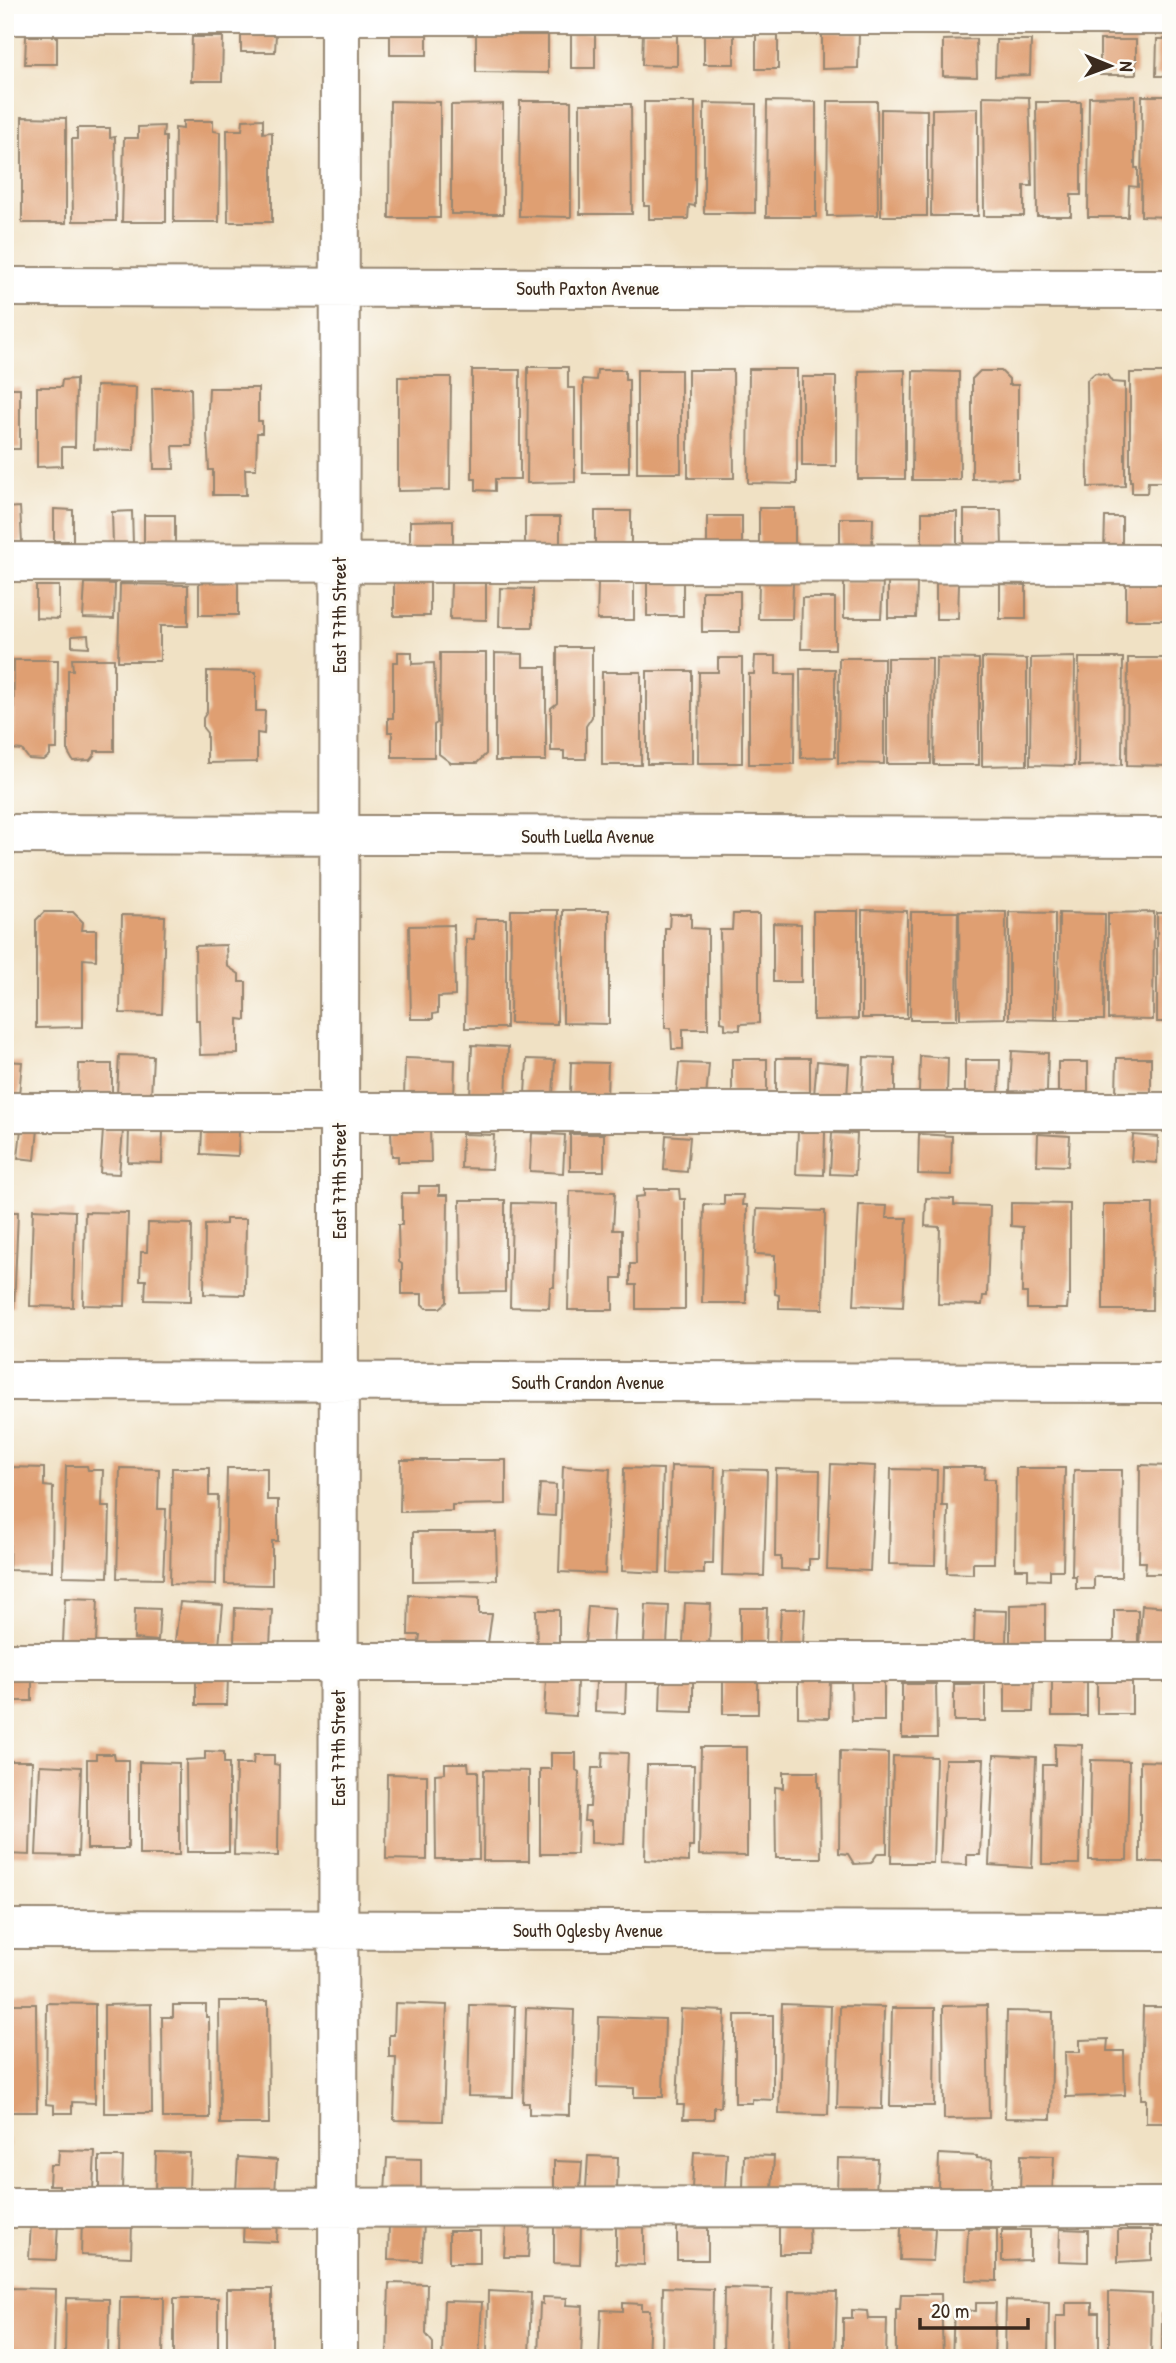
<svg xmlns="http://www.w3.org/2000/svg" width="1176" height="2363" font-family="'Patrick Hand',sans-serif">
  <rect width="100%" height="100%" fill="#fdfcf7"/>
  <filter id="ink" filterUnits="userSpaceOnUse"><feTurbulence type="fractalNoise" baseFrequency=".0143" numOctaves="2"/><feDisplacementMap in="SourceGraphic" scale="14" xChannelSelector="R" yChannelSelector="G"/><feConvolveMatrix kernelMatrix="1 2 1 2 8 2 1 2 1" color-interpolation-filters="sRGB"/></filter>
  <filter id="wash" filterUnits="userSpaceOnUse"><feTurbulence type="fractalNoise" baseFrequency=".00686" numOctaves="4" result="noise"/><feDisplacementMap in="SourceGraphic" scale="28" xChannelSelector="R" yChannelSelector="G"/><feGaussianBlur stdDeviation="1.57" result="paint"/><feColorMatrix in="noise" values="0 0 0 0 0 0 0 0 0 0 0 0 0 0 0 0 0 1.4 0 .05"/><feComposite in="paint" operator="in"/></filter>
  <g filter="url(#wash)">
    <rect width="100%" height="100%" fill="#f0e1c4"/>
    <g id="blocks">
      <!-- building -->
      <path fill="#df9f72" d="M643,31h34v35l-35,-1z
        M390,32l37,1v22h-37z
        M571,32l24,1v35h-24z
        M704,32h30v32h-30z
        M476,33h72v40l-72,-1z
        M756,33l22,1v35h-22z
        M822,33h37l-1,35 -36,1z
        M241,34h35l-1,18h-34z
        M26,36h31v28h-32z
        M192,37h31l-1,44h-31z
        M976,39l1,38 -34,-1v-36z
        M1157,39h14v37h-15z
        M996,40h35l-1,35 -35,1z
        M1100,40h36v35h-36z
        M5,44l6,1 -2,34h-4z
        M983,96l46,1 3,89h-8v30h-40z
        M1135,96v72h3v19l-9,-1 -1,31h-40l1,-120z
        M1142,96h29v121l-30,-1z
        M390,101l50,1v116h-51z
        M520,101h51v116l-52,-1z
        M767,101l49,1v115h-50z
        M828,101h49l1,114 -51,1z
        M644,102h51v104l-6,-1 -1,14h-39v-13h-5z
        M1036,102h45v93h-10v21h-34z
        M704,103l52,1 -1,109h-51z
        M503,104v110h-52v-109z
        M580,104h51l1,110h-52z
        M978,108v108h-47l1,-107z
        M881,109l46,1v106h-46z
        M5,117h5l1,103h-6z
        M22,117l44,1v105h-44z
        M263,119v14l9,-1v90h-44l-1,-92h15l1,-10z
        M183,121h30v10l7,1 -1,90h-45l1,-94 8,1z
        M164,126l-1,11h3v85h-44l2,-84h14v-11z
        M77,128h33v10l5,-1 1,84h-43l-1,-82h5z
        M528,367h40v21h7v94l-48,1z
        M749,369h48v115l-49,-1z
        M472,370h48v109h-25v12l-19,-1v-11h-4z
        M597,370h28v10h4v93h-46v-94l13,1z
        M637,370h44v103h-44z
        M688,370h45l1,108h-46z
        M905,370v109h-47l1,-108z
        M913,371l46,1 1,108h-48z
        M980,371h21l8,8v6h9v93l-46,1v-100z
        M1095,373l12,2 5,7 13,1v103l-37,1 -1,-107z
        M1130,373h36v23h5v66h-4v20h-19l-1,11h-15v-12h-2z
        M398,377h53l-1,113 -52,1z
        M802,377h34v89h-34z
        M76,379l-1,68h-13v19l-25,1v-80h24l1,-7z
        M96,386l40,1 -2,63 -40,-1z
        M5,388h15v61h-15z
        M152,388h39l1,58h-19l1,23h-20z
        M209,388h49v33h4v12h-5l-1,36h-11l1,26h-33v-25h-4l-2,-37z
        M20,507l2,35h-17v-34z
        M759,508h36v40h-36z
        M54,509l19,1v31h-19z
        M964,510h37l1,38h-38z
        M132,511l1,33 -20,1 -1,-33z
        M595,511h36v41h-36z
        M922,512h35v38h-35z
        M144,515h31v34h-31z
        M707,516h35v37h-35z
        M525,517h35v35h-35z
        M1105,517h17v36l-18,-1z
        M840,518h33l-1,34h-32z
        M453,520v34h-43v-33z
        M199,578l39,1v36h-39z
        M394,580h36v36h-36z
        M844,581l39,1 -2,36h-37z
        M5,582h4l-1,33h-3z
        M647,582h36v34h-36z
        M1126,582l45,1v37h-45z
        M85,583l30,1 -1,35 -31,-1z
        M451,583h35v37l-36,-1z
        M598,583h36v37h-37z
        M759,583h34l-1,36h-34z
        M888,583h29l-1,35h-28z
        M936,583h23l-1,36h-22z
        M120,584l68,1v41h-28v35h-42z
        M1000,584l26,1v34h-26z
        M36,586h23v33l-23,-1z
        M500,588l33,1v38h-34z
        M702,591h38v41h-38z
        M802,598h33v51h-34z
        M88,635l1,12 -17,-1v-10z
        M557,647h35v70l-6,9v33h-22v-8h-13v-43l6,-5z
        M398,652h14v12l22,-1 3,60 -3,2v32h-42v-25h-4v-14h5v-56h5z
        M440,653h46v101l-9,9h-26l-12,-9z
        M495,653l28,1v13h23v94h-51z
        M755,656h21v18h19l-1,90h-45v-90h5z
        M1075,657l-1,109 -44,-1 1,-107z
        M718,658h24v105h-44l1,-91h19z
        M839,658h45v106l-46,-1z
        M887,658h45l-1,106h-44z
        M936,658l43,1v106h-45z
        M982,658l45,1v106l-45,1z
        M1079,658h44l-1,107 -44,1z
        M1128,658h42v108l-43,-1z
        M72,659h42v92h-19v3l-5,6 -17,1 -5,-9v-82h5z
        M14,660h44l-1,89h-7v6l-6,5 -15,-1 -7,-9 -9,-1z
        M800,669h35v88l-34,1z
        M207,671l49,1v39h9l-1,23 -7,-1v29l-50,1v-30l-4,-5v-10l4,-6z
        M647,671h45v93h-45z
        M602,672h39v93h-39z
        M511,910h47l-1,114 -47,-1z
        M563,910h46v114l-46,-1z
        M862,910l45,1v107h-45z
        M813,911h45v108l-45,1z
        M959,911l47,1 -1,106 -45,1z
        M44,912h29l10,10 -1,8h14v30l-13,-1v68l-47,1v-108z
        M911,912h47l-1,108h-47z
        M1009,912l46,1v107l-46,-1z
        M1154,912l-1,108 -45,-1v-106z
        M1059,913l46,1 -1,106h-46z
        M1157,913h14v109h-14z
        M670,914h21v14l17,1v100h-25v20h-11l-1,-21h-6v-100h4z
        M733,914h26v109l-19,1v6l-15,-1v-6l-4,-1 -1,-92h12z
        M122,915l43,1 -3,98 -42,-1z
        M475,919h31v109h-41l1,-89h8z
        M773,923l28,1v58h-28z
        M454,925l1,71 -17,1v16l-5,1v5h-22l-2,-93z
        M226,945l1,21 12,8v8h7v38l-8,-1v35l-38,1 -1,-35h-3l-1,-74z
        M472,1045l36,2 -2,52 -36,-2z
        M1012,1051l36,2 -1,39 -37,-1z
        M119,1055l34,1 -2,40 -34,-2z
        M920,1056l28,2 -1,36 -28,-2z
        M864,1057l31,1v40l-33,-1z
        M405,1058l50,2 -1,39 -50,-1z
        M776,1058h34v35l-34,-1z
        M1117,1058h34v35h-35z
        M527,1059l28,1 -2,36 -28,-2z
        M732,1059h35v35l-35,-1z
        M965,1060h35l-1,35 -34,-1z
        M5,1061l17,1 -3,33 -14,-1z
        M817,1061l32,3 -2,34 -33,-3z
        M571,1062l37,1 -1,35 -37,-1z
        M1058,1062h30v34h-30z
        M679,1063l30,1 -3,34 -30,-1z
        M79,1064h33v32l-34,-1z
        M21,1129h17l-3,31 -17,-2z
        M430,1129l1,33h-33v-6h-6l-1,-25z
        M103,1130l20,1 -4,43 -19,-1z
        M129,1130l34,1 -1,32 -34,-1z
        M202,1130l37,2 -1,24 -37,-2z
        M798,1131l27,1 -1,43 -28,-1z
        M532,1133l33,2 -2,38 -33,-2z
        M832,1133l25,1 -2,41 -25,-1z
        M462,1134l32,1 -2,34 -31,-1z
        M570,1134h34v37h-34z
        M919,1134l33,2 -1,39 -33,-1z
        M1038,1134l32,2 -2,30 -31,-1z
        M666,1135l24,2 -3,35 -23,-2z
        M1133,1135l25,2 -1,26 -26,-2z
        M419,1186h20v9h9l-1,107 -7,6h-14l-4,-4v-10h-20v-30l-3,-2 -1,-37h4v-32h17z
        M644,1189h35l1,10h5v110h-49v-24h-6v-21h6l-1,-67 9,-1z
        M570,1191l45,1 -2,38h9v48h-9v32h-45z
        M724,1195h19l-1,10h5l-1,98h-44l2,-99 20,1z
        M926,1198l28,1v6l36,1 -3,90h-4l-1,9 -44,-1 2,-77 -15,-1z
        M460,1200h45v92l-44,1z
        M512,1203l44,1 -2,83h-4l-1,21 -39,-1z
        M1011,1203l59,1v92h-2l-1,13h-40v-16h-5l1,-66 -12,-1z
        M1103,1204h50l-1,106h-49z
        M859,1205l28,1 -1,12h21l-4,89 -49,-2z
        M33,1209l42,2 -2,96 -43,-1z
        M757,1209l68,2 -2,98 -44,-1v-13l-4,-1v-39l-20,-1z
        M5,1212h13l-4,96 -9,-1z
        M85,1212l43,1 -3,93 -42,-1z
        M226,1219h20l-1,76 -41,-1 1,-69 21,-1z
        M148,1223l44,1 -1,77 -46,-1 1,-20h-6l1,-28h6z
        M401,1460h105v44l-54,1v6l-52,1z
        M831,1464l44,2 -5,105 -43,-2z
        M1140,1465l31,1v108h-26l1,-12h-7z
        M66,1466h21l1,4h15l-1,37h8l-2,70 -45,-1z
        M563,1466l47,3 -5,105 -46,-2z
        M671,1466l44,1 -2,97h-9v10l-36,-1z
        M11,1467l33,1v18l9,1 -1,84 -43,-1z
        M943,1467h42l-1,12h11l-1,84h-21v11l-26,-1 1,-67h-6z
        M120,1468l39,1 -1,40h8l-3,70 -46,-1z
        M172,1468h37v28h9l-2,89 -46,-1z
        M227,1468h40v32h11v41h-6v44l-47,-1z
        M624,1468l39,1 -3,104 -38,-2z
        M1016,1468h49l-2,102h-13v10l-22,-1v-10h-13z
        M725,1469l42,1 -3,106 -42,-1z
        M776,1469l44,1 -2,89h-9v11l-28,-1v-12h-6z
        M891,1469l46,1 -2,95 -46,-1z
        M1074,1470h48l-1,107h-27v12h-18v-13h-4z
        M540,1484l16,1 -1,31 -17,-1z
        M413,1532h83l1,48 -84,1z
        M409,1595l70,3v16h13l-4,29 -69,-1 1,-7h-12z
        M65,1598l33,1 -2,45 -33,-2z
        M180,1602l43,3 -4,40 -44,-4z
        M685,1603l26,1 -2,42 -26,-2z
        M1045,1604v38h-35v-37z
        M646,1605l23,1 -2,39 -23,-2z
        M1142,1605l29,2v39l-32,-2z
        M588,1606l27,2 -2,37 -28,-1z
        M135,1608l25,1 -2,32 -24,-2z
        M235,1608l37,2 -2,35 -36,-2z
        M740,1608h27l-1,36 -26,1z
        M781,1609h24l-2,35 -24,-1z
        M536,1610h23v36h-22z
        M975,1610l32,1 -1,32 -32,-1z
        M1114,1610h24v34h-24z
        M5,1673l27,1v27h-27z
        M196,1677h32l-1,28h-31z
        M661,1679l32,1v32l-33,-1z
        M723,1679l35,1v34h-35z
        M798,1679h32l-1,39 -31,-1z
        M1132,1679v35h-35v-34z
        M546,1680h31l-1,36 -32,-2z
        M884,1680v41h-32l-1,-40z
        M1005,1680l29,1 -1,31h-28z
        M596,1681l30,1 -1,31 -30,-1z
        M1052,1682h35v34h-35z
        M902,1684h34l1,54h-35z
        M954,1684h31v37h-31z
        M1055,1744l27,1 -3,119h-37l1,-99h12z
        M701,1747h46v109l-48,-1z
        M205,1751l19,1v11h5v89h-42l-1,-92 19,-1z
        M840,1751l48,2 -1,100h-9l-7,10 -17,1 -6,-10 -9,-1z
        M603,1752l25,1 -4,91 -33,-1v-22h-7l1,-14h5l2,-39h10z
        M551,1753h25v17l3,2 -2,82h-37v-85h11z
        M96,1754h18l1,6h13v89h-41v-90h9z
        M254,1755h20v9l5,1 -1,91 -44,-1 2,-91h17z
        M994,1755l42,2 -4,111 -43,-3z
        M893,1756l43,1 -3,106h-42z
        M945,1759h39l-4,96h-13v10l-27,-1z
        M1091,1760l38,1 -2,99h-38z
        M5,1761h27l-2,94 -25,-1z
        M1140,1761l31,1v100h-31z
        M139,1762l40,1v92h-40z
        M445,1763h23l1,8h9l1,88h-43l-1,-85 10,-1z
        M40,1765l41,2 -3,89 -42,-1z
        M647,1765h47l-1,82h-4v15l-44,-2z
        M484,1770l45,1v90h-46z
        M783,1772h35v15h2l1,71h-45l-1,-71 8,1z
        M387,1774l40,1v85l-41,-1z
        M219,2001h49l1,123h-49z
        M47,2003l48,1v99l-23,-1v11h-18v-8l-8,-1z
        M395,2003l52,2 -4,116 -49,-1 2,-63h-7v-22h5z
        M5,2004h31l1,108h-32z
        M151,2004l1,109h-48v-108z
        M782,2004l49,2 -3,109 -49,-1z
        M173,2005h33v12h3l1,101h-47l-1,-101h11z
        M470,2005l45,1 -2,91 -45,-1z
        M987,2005l2,113 -45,1 -1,-113z
        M840,2006l44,1 -2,102 -45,-1z
        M1143,2007h28v116h-25v-24h-5z
        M526,2008l48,2 -3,95h-2v10l-40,-1v-11h-6z
        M892,2008h43l-1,98h-44z
        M681,2009l44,2 -4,96h-7v12h-31l1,-14h-7z
        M1007,2011l46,1 -2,107 -46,-1z
        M735,2015h38v85l-21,-1v4h-17z
        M599,2017l66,2 -2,78h-29v-9l-37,-1z
        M1108,2039l-1,12h17l1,44 -59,2 -1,-45h15v-12z
        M5,2139h4l-1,53h-3z
        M59,2150l36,1 -2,39 -34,-1v-4h-10l1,-20h8z
        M156,2152l34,1 -1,39 -34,-1z
        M694,2152l33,1 -2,37 -33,-2z
        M939,2154l38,2v2l16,1 -2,37 -53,-7z
        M744,2155l30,1 -2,34 -29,-1z
        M1021,2155l33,1 -2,39h-32z
        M588,2156l30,1 -1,33 -31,-2z
        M99,2157h24l-1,34 -23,-1z
        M238,2157l39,3 -2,34 -39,-3z
        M387,2158l34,1v35l-36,-1z
        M838,2158l40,1 -2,33h-39z
        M554,2161l28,1 -2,27h-26z
        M82,2219l50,3 -1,35 -50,-2z
        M244,2220l34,1 -1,21 -34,-1z
        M31,2222l27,1 -2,37 -27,-1z
        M389,2222l35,1 -2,38 -34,-1z
        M616,2223l28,1v41l-28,-1z
        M779,2223h30l1,31h-31z
        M554,2224h27l-1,40 -26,-1z
        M506,2225l24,1 -2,31h-24z
        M677,2227l31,1v32h-31z
        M901,2227l34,1 -2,33 -33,-1z
        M968,2228l29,1v52l-31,-1z
        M1060,2229l28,1v32l-29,-1z
        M1002,2230h28v30l-28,1z
        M1118,2230h34v30l-34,2z
        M449,2231h31v32h-31z
        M389,2283l38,1 -1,50 7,9v15h-46z
        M663,2287l50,2 -1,69h-50z
        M10,2288l46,1 -2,69h-46z
        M724,2288l48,1 -2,69h-47z
        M227,2289h45v69h-45z
        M488,2291l43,2 -2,65h-42z
        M789,2291l48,1 -2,66h-47z
        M1109,2292l43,2 -1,64h-42z
        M901,2294h40l2,64h-47v-49h4z
        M120,2297h44l-1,61h-44z
        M543,2297l24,1 -1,7 17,1 -2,52h-43l2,-55 3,1z
        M66,2298l43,1 -1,59h-43z
        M174,2298h44v60h-44z
        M1006,2300l43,2 -1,56h-43z
        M444,2301l38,1 -3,56h-37z
        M623,2303l19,1v6h8l-2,48h-49l2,-48 22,1z
        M976,2303h20l-2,55h-42l2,-48 22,1z
        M1066,2303h26v10h7v45h-43v-42h10z
        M852,2310l15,1 1,8h19l-1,39h-43v-40h9z
        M1162,2313h9v45h-9z"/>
    </g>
  </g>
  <g filter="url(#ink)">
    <use href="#blocks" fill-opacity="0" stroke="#968671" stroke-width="2"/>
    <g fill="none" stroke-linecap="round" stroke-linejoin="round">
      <!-- minor casing -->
      <g stroke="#968671" stroke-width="42">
        <path id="minor" d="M5,15h1166
          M5,287l1166,2
          M5,562l1166,2
          M5,834l1166,3
          M5,1112h1166
          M5,1381l1166,2
          M5,1662h1166
          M5,1929l1166,2
          M5,2208l1166,-1
          M338,2358l2,-2353"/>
      </g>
      <!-- minor -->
      <use href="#minor" stroke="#fff" stroke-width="38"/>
    </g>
  </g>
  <g text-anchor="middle" stroke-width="7" stroke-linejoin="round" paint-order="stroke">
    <!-- street labels -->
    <g font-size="19" fill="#3b2a1e" stroke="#fdfcf7">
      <text x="588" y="295">South Paxton Avenue</text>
      <text transform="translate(339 615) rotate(-90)" y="7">East 77th Street</text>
      <text x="588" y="843">South Luella Avenue</text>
      <text transform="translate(339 1181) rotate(-90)" y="7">East 77th Street</text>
      <text x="588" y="1389">South Crandon Avenue</text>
      <text transform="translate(338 1748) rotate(-90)" y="7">East 77th Street</text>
      <text x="588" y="1937">South Oglesby Avenue</text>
    </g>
  </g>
  <!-- margin -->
  <rect width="1176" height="2363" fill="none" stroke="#fdfcf7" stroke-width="28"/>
  <!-- north arrow -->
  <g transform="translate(1110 66) rotate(91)" stroke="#fdfcf7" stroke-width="5" paint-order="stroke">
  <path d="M0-5L12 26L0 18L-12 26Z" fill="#3b2a1e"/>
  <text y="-10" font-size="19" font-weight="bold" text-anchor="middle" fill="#3b2a1e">N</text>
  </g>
  <!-- scale -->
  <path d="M920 2318v10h108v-10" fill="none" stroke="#3b2a1e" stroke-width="3.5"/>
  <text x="931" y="2318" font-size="21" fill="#3b2a1e" stroke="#fdfcf7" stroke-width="5" paint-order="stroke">20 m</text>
</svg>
